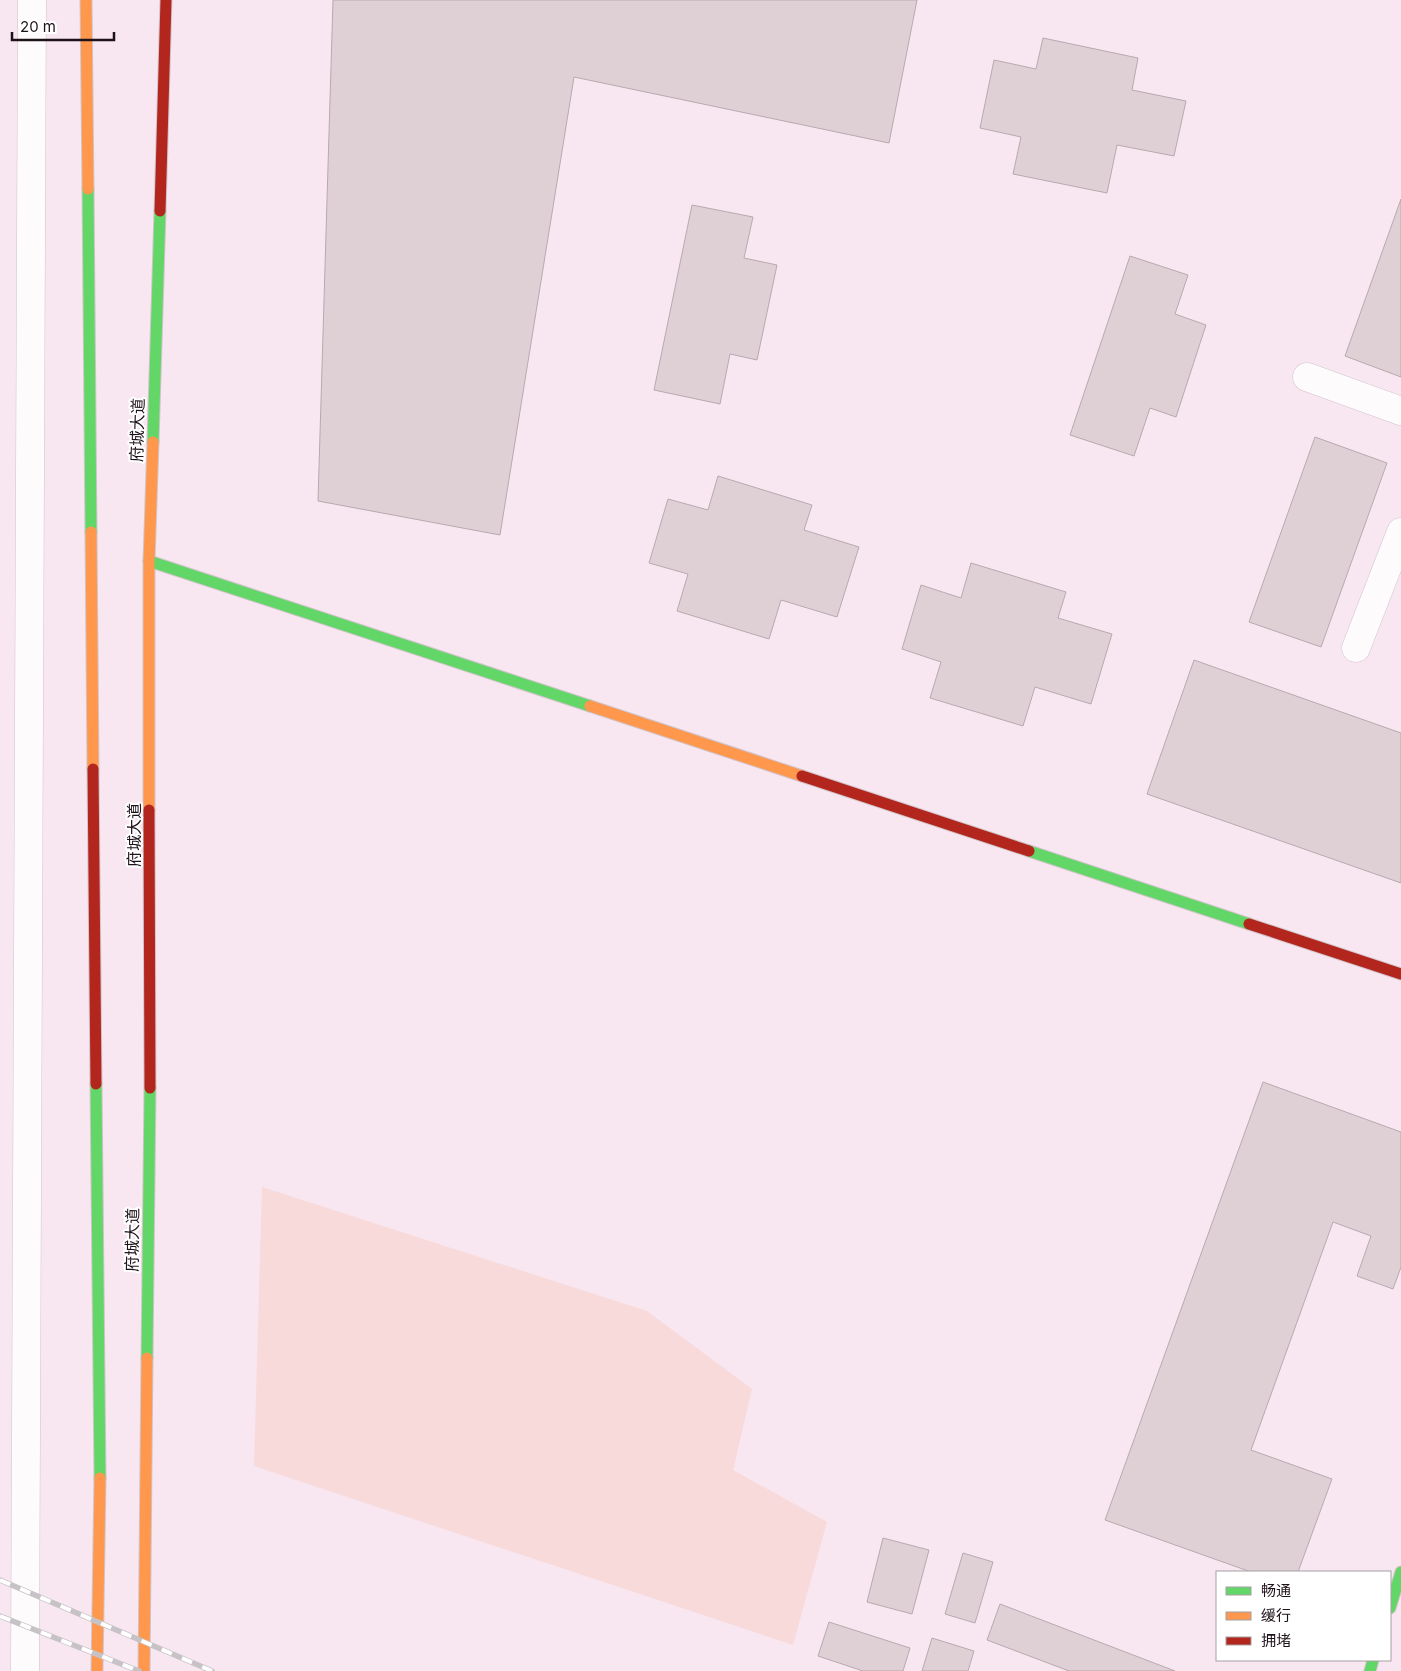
<svg xmlns="http://www.w3.org/2000/svg" width="1401" height="1671" font-family="Inter,'Noto Sans SC',sans-serif">
  <rect width="100%" height="100%" fill="#f8e7f0"/>
  <!-- green -->
  <path fill="#f8dada" d="M262,1187l385,124 105,78 -19,81 94,52 -34,123 -539,-179z"/>
  <!-- building -->
  <path fill="#dfd0d5" stroke="#b8a9af" d="M333,0h584l-28,143 -315,-66 -74,458 -182,-34z
    M1043,38l95,20 -6,32 54,11 -12,55 -57,-11 -10,48 -94,-19 8,-37 -41,-9 14,-68 42,9z
    M1401,199v178l-56,-21z
    M692,205l61,12 -9,41 33,7 -20,95 -27,-6 -10,50 -66,-14z
    M1130,256l58,19 -13,39 31,11 -30,92 -26,-9 -16,48 -64,-21z
    M1315,437l72,26 -66,184 -72,-25z
    M718,476l94,29 -8,25 55,17 -22,70 -56,-17 -12,39 -92,-28 11,-37 -39,-11 19,-64 40,11z
    M971,563l95,29 -8,26 54,16 -21,70 -56,-17 -12,39 -93,-28 11,-36 -39,-13 19,-64 40,13z
    M1194,660l207,73v150l-254,-89z
    M1263,1082l138,50v135l-8,22 -36,-13 14,-40 -38,-14 -82,228 81,29 -34,93h-47l-146,-52z
    M883,1538l46,12 -17,64 -45,-12z
    M963,1553l30,9 -18,61 -30,-9z
    M1000,1604l175,67h-106l-82,-31z
    M829,1622l81,26 -7,23h-40l-45,-15z
    M932,1638l42,13 -6,20h-46z"/>
  <g fill="none" stroke-linecap="round" stroke-linejoin="round">
    <!-- street casing -->
    <g stroke="#d1c4cb" stroke-width="29">
      <path id="street" d="M1307,377l94,34
        M1356,648l45,-116
        M25,1671l7,-1671"/>
    </g>
    <!-- fast casing -->
    <g stroke="#d1c4cb" stroke-width="13">
      <path id="fast" d="M88,189l3,343
        M153,442l7,-231
        M149,561l441,145
        M1029,851l220,73
        M96,1084l4,394
        M147,1358l3,-270
        M1390,1608l11,-36
        M1370,1671l3,-11"/>
    </g>
    <!-- slow casing -->
    <g stroke="#d1c4cb" stroke-width="13">
      <path id="slow" d="M86,0l2,189
        M91,532l2,237
        M590,706l212,70
        M149,810v-249l4,-119
        M97,1671l3,-193
        M144,1671l3,-313"/>
    </g>
    <!-- jam casing -->
    <g stroke="#d1c4cb" stroke-width="13">
      <path id="jam" d="M160,211l6,-211
        M93,769l3,315
        M802,776l227,75
        M149,810l1,278
        M1249,924l152,50"/>
    </g>
    <!-- street -->
    <use href="#street" stroke="#fefbfd" stroke-width="28"/>
    <!-- fast -->
    <use href="#fast" stroke="#63d668" stroke-width="11"/>
    <!-- slow -->
    <use href="#slow" stroke="#ff974d" stroke-width="11"/>
    <!-- jam -->
    <use href="#jam" stroke="#b3261e" stroke-width="11"/>
    <!-- rail casing -->
    <g stroke="#c7c2c5" stroke-width="5.5">
      <path id="rail" d="M0,1580l212,91
        M0,1616l139,55"/>
    </g>
    <!-- rail -->
    <use href="#rail" stroke="#fff" stroke-width="4" stroke-dasharray="11" stroke-linecap="butt"/>
  </g>
  <g text-anchor="middle" stroke-width="4" stroke-linejoin="round" paint-order="stroke">
    <!-- street labels -->
    <g font-size="16" fill="#1e1219" stroke="#fff">
      <text transform="translate(137 430) rotate(-88)" y="6">府城大道</text>
      <text transform="translate(134 835) rotate(-90)" y="6">府城大道</text>
      <text transform="translate(132 1240) rotate(-89)" y="6">府城大道</text>
    </g>
  </g>
  <!-- legend -->
  <rect x="1216" y="1571" width="175" height="90" fill="#ffffff" stroke="#a5a0a3"/>
  <rect x="1226" y="1587" width="25" height="8" fill="#63d668" stroke="#a5a0a3"/>
  <text x="1261" y="1596" font-size="15" fill="#1e1219">畅通</text>
  <rect x="1226" y="1612" width="25" height="8" fill="#ff974d" stroke="#a5a0a3"/>
  <text x="1261" y="1621" font-size="15" fill="#1e1219">缓行</text>
  <rect x="1226" y="1637" width="25" height="8" fill="#b3261e" stroke="#a5a0a3"/>
  <text x="1261" y="1646" font-size="15" fill="#1e1219">拥堵</text>
  <!-- scale -->
  <path d="M12 32v8h102v-8" fill="none" stroke="#1e1219" stroke-width="2.5"/>
  <text x="20" y="32" font-size="15" fill="#1e1219" stroke="#ffffff" stroke-width="4" paint-order="stroke">20 m</text>
</svg>
